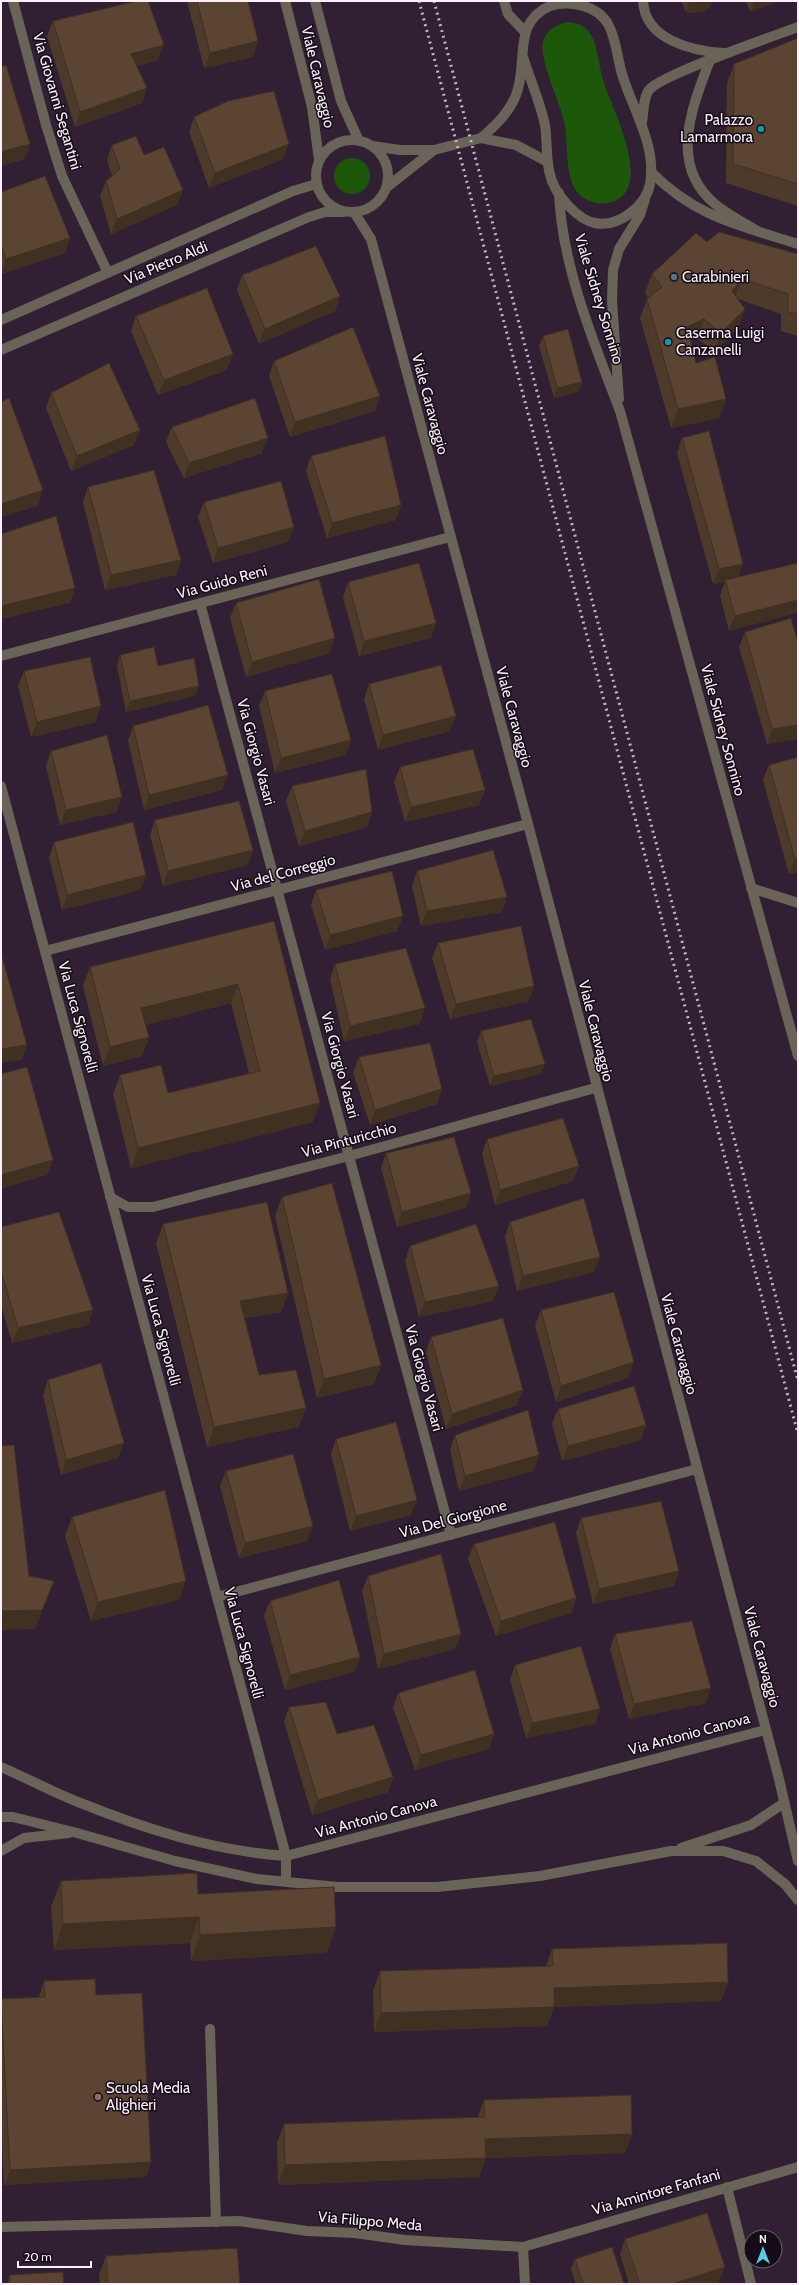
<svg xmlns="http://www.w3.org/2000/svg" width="799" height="2285" font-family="Cabin,sans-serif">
  <rect width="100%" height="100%" fill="#312033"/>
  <!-- green -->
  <path fill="#1d580a" d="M567,22c8,1 16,2 21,9 11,13 10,36 16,52 8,26 54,111 3,120 -12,2 -25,-3 -32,-14 -11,-20 -6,-47 -11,-68 -4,-19 -25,-61 -21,-79 3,-12 13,-17 24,-20z
    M334 176a18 18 0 1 1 36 0a18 18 0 1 1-36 0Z"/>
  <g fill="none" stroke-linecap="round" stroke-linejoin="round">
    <!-- service -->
    <path stroke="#6a6458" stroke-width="10" d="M504,1l4,13 17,18
      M210,2029l6,193"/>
    <!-- minor -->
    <path stroke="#6a6458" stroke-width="10" d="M13,1l33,124 16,51 46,97
      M643,1c2,39 49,50 81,52
      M710,60c-18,47 -42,105 5,144 13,11 30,19 44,28
      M642,122c2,-10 1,-24 7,-32 11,-15 125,-54 149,-63
      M651,172c46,46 88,53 147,72
      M1,320l292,-129 23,-7
      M1,350l308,-133 16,-5h19
      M200,603l251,932
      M1,656l449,-119
      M1,786l285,1070v26
      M751,888l47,15
      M45,951l483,-127
      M110,1197l18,10h25l196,-51 246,-68
      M217,1597l480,-128
      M1,1767c26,11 51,25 77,35 67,27 136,49 208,54l479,-126
      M1,1817h12l64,16 98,28 82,18 80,8h100l103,-11 131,-25h52l33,10 29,23 13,16
      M681,1848l70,-23 33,-22
      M1,1851l23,-13 45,-5
      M727,2187l24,97
      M1,2227l238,-6 68,10 48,2 50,7 118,7 275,-80
      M523,2247l2,37"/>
    <!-- tertiary -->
    <path stroke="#6a6458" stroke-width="10" d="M285,1l27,106 7,53
      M315,1l26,100 18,40
      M481,138c14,-12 28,-25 35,-43 13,-32 -5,-72 34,-89 19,-6 47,-1 58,18 9,16 9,36 15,53 11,35 34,70 27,107 -4,22 -32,44 -55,39 -17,-3 -37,-26 -43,-42 -7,-18 -4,-37 -7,-56 -5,-23 -15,-46 -22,-68
      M316 176a36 36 0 1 1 72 0a36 36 0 1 1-72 0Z
      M372,146l28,4h34l47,-12 35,7 32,17
      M387,187l47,-37
      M559,193c3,74 35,150 61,218l178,645
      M354,212l17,27 157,585 251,955 19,82
      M619,399l-7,-98 1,-31 6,-21 21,-34 5,-16"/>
    <!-- rail -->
    <path stroke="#c1b4c2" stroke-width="3" stroke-dasharray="2 4" stroke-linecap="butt" d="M419,1l379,1433
      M434,1l364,1380"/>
  </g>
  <!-- wall -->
  <path fill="#4e3a2a" d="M187,1h61l5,56 -49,11z
    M681,1h32l-7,10 -12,2 -8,-1z
    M746,1h32l-28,11z
    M53,21l105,39 -21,6 5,37 -67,24 -28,-91z
    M798,38v168l-72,-23 1,-100 7,-19z
    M194,117l89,42 -74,29 -20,-56z
    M112,145l71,45 -6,15 -66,29 -11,-38 6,-15 6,-5 -5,-16z
    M1,192l69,46 -5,15 -64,21z
    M707,242l91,12v82l-17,-5v-17l-43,-15 7,10 -7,19 -24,24 -17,-14 -6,3 5,22 30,36 -7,19 -48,10 -31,-110 7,-19 1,-1 -3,-5 7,-19z
    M242,275l98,21 -5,15 -76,33 -22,-54z
    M136,316l91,54 -69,25 -27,-64z
    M543,336l39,46 -4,10 -24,6 -15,-52z
    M274,361l101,50 -85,26 -21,-61z
    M51,393l89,37 -6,15 -63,26 -25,-63z
    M172,427l90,26 -78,25 -18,-36z
    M682,438l56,139 60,-14 -69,68 -9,-36 5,-13 -12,2 -36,-131z
    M311,456l85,64 -69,18 -21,-67z
    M88,487l93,73 -5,15 -71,15 -22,-88z
    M204,502l90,25 -6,15 -75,21 -15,-46z
    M348,582l83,56 -72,18 -16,-59z
    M236,603l94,50 -84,24 -16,-59z
    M745,632l53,107 -31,5 -28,-97z
    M120,655l38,11 41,20 -4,10 -69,16 -9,-46z
    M24,671l72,51 -65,15 -13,-51z
    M369,684l81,47 -72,19 -14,-51z
    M265,691l86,49 -5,15 -71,18 -16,-67z
    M133,726l89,64 -78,20 -16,-69z
    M51,751l71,46 -6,15 -56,13 -14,-59z
    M798,757v115l-9,2 -26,-94 6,-15z
    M400,767l85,23 -6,15 -74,17 -11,-40z
    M292,786l80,26 -5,15 -68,19 -13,-45z
    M155,820l98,30 -5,15 -85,21 -13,-51z
    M54,842l92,33 -6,15 -78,20 -13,-52z
    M417,871l85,41 -81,14 -9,-40z
    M316,890l87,26 -6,15 -72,19 -14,-45z
    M274,921l39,201 -182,46 -18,-74 7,-19 48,18 81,-20 -18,-70 -86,22 4,12 -7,19 -39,10 -20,-80 7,-19z
    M438,943l91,58 -79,18 -18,-61z
    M335,964l85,60 -76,17 -14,-62z
    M481,1031l60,43 -51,12 -13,-44z
    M359,1057l78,47 -67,21 -17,-53z
    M487,1139l92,27 -6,15 -78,24 -13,-51z
    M386,1153l80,55 -69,19 -16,-59z
    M282,1197l99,168 -7,19 -57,14 -42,-182z
    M510,1222l84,50 -77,19 -12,-54z
    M163,1224l125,69 -7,19 -36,6 14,57 40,52 -92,20 -51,-204z
    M1,1227l87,98 -76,18 -11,-38z
    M410,1246l83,55 -74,16 -14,-56z
    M541,1310l87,68 -72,24 -21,-77z
    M431,1337l86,68 -71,24 -20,-77z
    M48,1380l70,78 -57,17 -18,-80z
    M558,1409l83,31 -79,21 -10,-37z
    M455,1435l84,20 -6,16 -74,20 -9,-41z
    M336,1439l75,76 -61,16 -19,-77z
    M226,1471l81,70 -68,17 -19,-72z
    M72,1517l107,83 -88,21 -26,-85z
    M581,1518l98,53 -5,15 -81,18 -17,-71z
    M474,1544l102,54 -5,15 -75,23 -28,-77z
    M368,1576l93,58 -6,15 -77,20 -16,-78z
    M270,1601l90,56 -6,15 -69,18 -21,-74z
    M615,1634l91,69 -77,16 -19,-70z
    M515,1665l85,44 -5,15 -69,14 -16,-58z
    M398,1693l96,41 -5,15 -74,21 -22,-62z
    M289,1707l48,27 56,43 -5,15 -76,23 -28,-93z
    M61,1881l137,13 129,59 -136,8 -1,-18 -136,7 -3,-43z
    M552,1949l176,33 -7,19 -167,6 -7,19 -173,6 -1,-41 7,-20 166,-5z
    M44,1981l52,14 55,167 -5,15 -142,8 -3,-61v-125l38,-2z
    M484,2100l148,34 -7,19 -139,5 -7,19 -201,8 -1,-42 7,-19 194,-7z
    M625,2239l94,43 -6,2h-84l-9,-30z
    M106,2256l134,28h-140l-1,-9z
    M575,2259l49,25h-48l-5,-15z
    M10,2275l54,9h-57z"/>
  <!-- shaded-wall -->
  <path fill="#403022" d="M689,1h24l-7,10 -12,2 -8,-1z
    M754,1h24l-28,11z
    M258,41l-5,16 -49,11 6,-15z
    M164,45l-6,15 -32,10 5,-16z
    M147,88l-5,15 -67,24 5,-15z
    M30,144l-5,15 -24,7v-14z
    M289,144l-6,15 -74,29 6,-15z
    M183,190l-6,15 -66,29 6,-15z
    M70,238l-5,15 -64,21 5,-15z
    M742,279l-7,19 -3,-7z
    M340,296l-5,15 -76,33 6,-15z
    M745,309l-7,19 -24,24 7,-19z
    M704,319l-7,19 -17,8 7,-19z
    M233,354l-6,16 -69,25 6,-15z
    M582,382l-4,10 -24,6 3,-10z
    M380,396l-5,15 -85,26 5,-15z
    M726,399l-7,19 -48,10 7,-19z
    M140,430l-6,15 -63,26 6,-15z
    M268,438l-6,15 -78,25 5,-15z
    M43,490l-5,16 -37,11v-13z
    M401,505l-5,15 -69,18 5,-15z
    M294,527l-6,15 -75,21 5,-15z
    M181,560l-5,15 -71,15 6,-15z
    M743,564l-5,15 -13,1v2l-12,2 6,-15z
    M75,588l-5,15 -69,16v-13z
    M798,600v13l-69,18 6,-15z
    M436,623l-5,15 -72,18 5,-15z
    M335,638l-5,15 -84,24 6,-15z
    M199,686l-4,10 -69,16 4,-11z
    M101,706l-5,16 -65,15 6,-15z
    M456,716l-6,15 -72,19 5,-15z
    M798,725v14l-31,5 5,-15z
    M351,740l-5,15 -71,18 6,-15z
    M228,775l-6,15 -78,20 5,-15z
    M485,790l-6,15 -74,17 6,-15z
    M122,797l-6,15 -56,13 6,-15z
    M372,812l-5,15 -68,19 6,-15z
    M253,850l-5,15 -85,21 5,-15z
    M798,858v14l-9,2 6,-15z
    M146,875l-6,15 -78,20 5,-15z
    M507,897l-5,15 -81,14 6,-15z
    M403,916l-6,15 -72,19 5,-15z
    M238,984l-7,19 -97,25 7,-20z
    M534,986l-5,15 -79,18 6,-15z
    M425,1008l-5,16 -76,17 6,-15z
    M149,1037l-7,19 -39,10 7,-19z
    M27,1045l-5,15 -21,3v-14z
    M545,1064l-4,10 -51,12 4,-10z
    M442,1089l-5,15 -67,21 5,-15z
    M320,1103l-7,19 -182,46 7,-20z
    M53,1160l-6,15 -46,14v-14z
    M579,1166l-6,15 -78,24 5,-15z
    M471,1193l-5,15 -69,19 5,-15z
    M600,1257l-6,15 -77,19 6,-15z
    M499,1286l-6,15 -74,16 6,-15z
    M288,1293l-7,19 -48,8 7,-19z
    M93,1310l-5,15 -76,18 6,-15z
    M634,1362l-6,16 -72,24 5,-16z
    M381,1365l-7,19 -57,14 7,-19z
    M523,1390l-6,15 -71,24 6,-15z
    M306,1408l-7,19 -92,20 7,-20z
    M646,1425l-5,15 -79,21 6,-15z
    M124,1443l-6,15 -57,17 5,-15z
    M539,1455l-6,16 -74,20 6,-15z
    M417,1500l-6,15 -61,16 6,-15z
    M313,1526l-6,15 -68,17 6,-15z
    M679,1571l-5,15 -81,18 6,-15z
    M54,1581l-7,19 -12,29 -34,1v-19z
    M186,1581l-7,19 -88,21 7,-19z
    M576,1598l-5,15 -75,23 5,-15z
    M461,1634l-6,15 -77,20 6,-15z
    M360,1657l-6,15 -69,18 5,-15z
    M711,1688l-5,15 -77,16 5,-15z
    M600,1709l-5,15 -69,14 6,-15z
    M494,1734l-5,15 -74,21 6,-15z
    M393,1777l-5,15 -76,23 6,-15z
    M199,1917l-9,26 -136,7 9,-26z
    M336,1927l-9,26 -136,8 9,-26z
    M728,1982l-7,19 -174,6 7,-19z
    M554,2007l-7,19 -173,6 7,-19z
    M632,2134l-7,19 -147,5 7,-19z
    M486,2158l-7,19 -201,8 7,-20z
    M151,2162l-5,15 -142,8 6,-15z
    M725,2267l-6,15 -6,2h-41z"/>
  <!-- building -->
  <path fill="#5b4431" stroke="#403022" d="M137,1h11l16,44 -33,9 16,34 -67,24 -27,-91z
    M197,1h51l10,40 -48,12z
    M798,38v146l-65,-20 1,-100z
    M6,65l24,79 -29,8v-85z
    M274,91l15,53 -74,29 -21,-56 34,-16z
    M136,136l8,19 20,-8 19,43 -66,29 -11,-38 14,-12 -8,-24z
    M45,176l25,62 -64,21 -5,-14v-53z
    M719,232l79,22v60l-10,-2v-18l-46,-15 -10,12 13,18 -24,24 -17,-14 -17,8 9,36 19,-6 11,42 -48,10 -31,-110 15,-12 -10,-13 44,-41 11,9z
    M316,246l24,50 -75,33 -23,-54z
    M207,288l26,66 -69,26 -28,-64z
    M353,327l27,69 -85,26 -21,-61z
    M568,329l14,53 -25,6 -14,-52z
    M109,363l31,67 -63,26 -26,-63z
    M9,398l34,92 -42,14v-102z
    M255,398l13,40 -79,25 -17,-36z
    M709,431l34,133 -24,5 -37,-131z
    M385,436l16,69 -69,18 -21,-67z
    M154,470l27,90 -70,15 -23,-88z
    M281,481l13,46 -76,21 -14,-46z
    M56,516l19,72 -74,18v-72z
    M419,563l17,60 -72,18 -16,-59z
    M798,563v37l-63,16 -10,-36z
    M319,579l16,59 -83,24 -16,-59z
    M791,618l7,25v82l-26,4 -27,-97z
    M154,647l4,19 36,-8 5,28 -69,15 -10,-46z
    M90,657l11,49 -64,16 -13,-51z
    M441,665l15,51 -73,19 -14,-51z
    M332,674l19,66 -70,18 -16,-67z
    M208,705l20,70 -79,20 -16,-69z
    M107,735l15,62 -56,13 -15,-59z
    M473,749l12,41 -74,17 -11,-40z
    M798,757v101l-3,1 -26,-94z
    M366,769l6,43 -67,19 -13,-45z
    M239,801l14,49 -85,21 -13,-51z
    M133,822l13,53 -79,20 -13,-53z
    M493,850l14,47 -80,14 -10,-40z
    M392,871l11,45 -73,19 -14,-45z
    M274,921l46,182 -182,45 -18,-73 41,-10 7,28 92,-22 -22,-87 -97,24 8,29 -39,10 -20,-80z
    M521,926l13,60 -78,18 -18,-61z
    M406,948l19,60 -75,18 -15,-62z
    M1,953l26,92 -26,4z
    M531,1019l14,45 -51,12 -13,-45z
    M430,1043l12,46 -67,21 -16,-53z
    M27,1067l26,93 -52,15v-101z
    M563,1118l16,48 -79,24 -13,-51z
    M454,1137l17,56 -69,19 -16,-59z
    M332,1183l49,182 -57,14 -42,-182z
    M584,1198l16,59 -77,19 -13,-54z
    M267,1202l21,91 -48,8 19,74 37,-5 10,38 -92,19 -51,-203z
    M59,1212l34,98 -75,18 -17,-57v-44z
    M476,1224l23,62 -74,16 -15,-56z
    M614,1292l20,70 -73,24 -20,-76z
    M503,1318l20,72 -71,24 -21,-77z
    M101,1363l23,80 -58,17 -18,-80z
    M634,1386l12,39 -78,21 -10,-37z
    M528,1410l11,45 -74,21 -10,-41z
    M396,1422l21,78 -61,16 -20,-77z
    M14,1445l15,131 25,5 -12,29 -41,1v-165z
    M293,1454l20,72 -68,17 -19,-72z
    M165,1490l21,91 -88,21 -26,-85z
    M661,1501l18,70 -80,18 -18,-71z
    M555,1522l21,76 -75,23 -27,-77z
    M441,1554l20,80 -77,20 -16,-78z
    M339,1580l21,77 -70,18 -20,-74z
    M692,1621l19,67 -77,16 -19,-70z
    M581,1646l19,63 -68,14 -17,-58z
    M475,1670l19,64 -73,21 -23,-62z
    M326,1702l11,32 37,-9 19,52 -75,23 -29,-93z
    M197,1873l1,21 136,-7 2,40 -136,8 -1,-18 -136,7 -2,-43z
    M727,1943l1,39 -174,6v19l-173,6 -1,-42 173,-5 -1,-17z
    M95,1979l1,16 46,-2 9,169 -141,8 -9,-171 44,-2 -1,-16z
    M631,2095l1,39 -147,5 1,19 -201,7 -1,-41 201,-7 -1,-17z
    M707,2213l18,54 -53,17h-32l-15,-45z
    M612,2247l12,37h-41l-8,-25z
    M237,2248l3,36h-132l-2,-28z
    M63,2272l1,12h-54v-9z"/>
  <!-- markers -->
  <g fill="#0f9aa8" stroke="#150d16" stroke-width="1.5">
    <circle cx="761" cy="129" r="4"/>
    <circle cx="668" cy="342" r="4"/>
  </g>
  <circle fill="#5c6f8a" stroke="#150d16" stroke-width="1.5" cx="674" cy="277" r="4"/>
  <circle fill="#8d6e63" stroke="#150d16" stroke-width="1.5" cx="98" cy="2097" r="4"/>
  <g text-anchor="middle" stroke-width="3" stroke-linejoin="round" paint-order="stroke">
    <!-- street labels -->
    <g font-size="15" fill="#fcf0fd" stroke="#150d16">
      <text transform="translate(318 77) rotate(77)" y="5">Viale Caravaggio</text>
      <text transform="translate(57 101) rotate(74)" y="5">Via Giovanni Segantini</text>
      <text transform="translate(166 263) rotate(-23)" y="5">Via Pietro Aldi</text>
      <text transform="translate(599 299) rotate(73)" y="5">Viale Sidney Sonnino</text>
      <text transform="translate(430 404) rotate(75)" y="5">Viale Caravaggio</text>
      <text transform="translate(222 582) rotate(-15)" y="5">Via Guido Reni</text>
      <text transform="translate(514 717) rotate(75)" y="5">Viale Caravaggio</text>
      <text transform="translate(723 730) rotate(75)" y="5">Viale Sidney Sonnino</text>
      <text transform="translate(256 752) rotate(75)" y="5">Via Giorgio Vasari</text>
      <text transform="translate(283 873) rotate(-15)" y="5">Via del Correggio</text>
      <text transform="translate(78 1017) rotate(75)" y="5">Via Luca Signorelli</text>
      <text transform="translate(596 1031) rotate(76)" y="5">Viale Caravaggio</text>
      <text transform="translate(340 1065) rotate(75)" y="5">Via Giorgio Vasari</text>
      <text transform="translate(349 1140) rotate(-15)" y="5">Via Pinturicchio</text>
      <text transform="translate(161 1330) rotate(75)" y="5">Via Luca Signorelli</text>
      <text transform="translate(679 1344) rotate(75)" y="5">Viale Caravaggio</text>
      <text transform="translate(424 1378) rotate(75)" y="5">Via Giorgio Vasari</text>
      <text transform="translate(453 1519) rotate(-15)" y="5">Via Del Giorgione</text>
      <text transform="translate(244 1643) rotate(75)" y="5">Via Luca Signorelli</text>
      <text transform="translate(762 1657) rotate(75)" y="5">Viale Caravaggio</text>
      <text transform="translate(689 1734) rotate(-15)" y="5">Via Antonio Canova</text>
      <text transform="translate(376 1817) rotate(-15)" y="5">Via Antonio Canova</text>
      <text transform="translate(656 2192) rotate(-16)" y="5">Via Amintore Fanfani</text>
      <text transform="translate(370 2221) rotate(5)" y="5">Via Filippo Meda</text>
    </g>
    <!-- poi labels -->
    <g font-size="15" fill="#fcf0fd" stroke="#150d16" text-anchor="start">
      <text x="753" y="125" text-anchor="end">Palazzo<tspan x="753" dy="17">Lamarmora</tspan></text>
      <text x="682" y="282">Carabinieri</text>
      <text x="676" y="338">Caserma Luigi<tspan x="676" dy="17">Canzanelli</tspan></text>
      <text x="106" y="2093">Scuola Media<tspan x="106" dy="17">Alighieri</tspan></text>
    </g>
  </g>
  <!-- border -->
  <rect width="799" height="2285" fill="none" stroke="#fcf0fd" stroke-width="4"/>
  <!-- north arrow -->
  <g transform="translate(763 2249)"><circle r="19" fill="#150d16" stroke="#716872"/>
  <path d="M0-3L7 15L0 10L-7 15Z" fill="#5ac8e6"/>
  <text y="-6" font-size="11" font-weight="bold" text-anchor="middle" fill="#fcf0fd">N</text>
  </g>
  <!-- scale -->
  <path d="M18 2261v6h73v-6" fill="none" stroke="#fcf0fd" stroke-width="2"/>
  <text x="24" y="2261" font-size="12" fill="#fcf0fd" stroke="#150d16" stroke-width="3" paint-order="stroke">20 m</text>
</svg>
